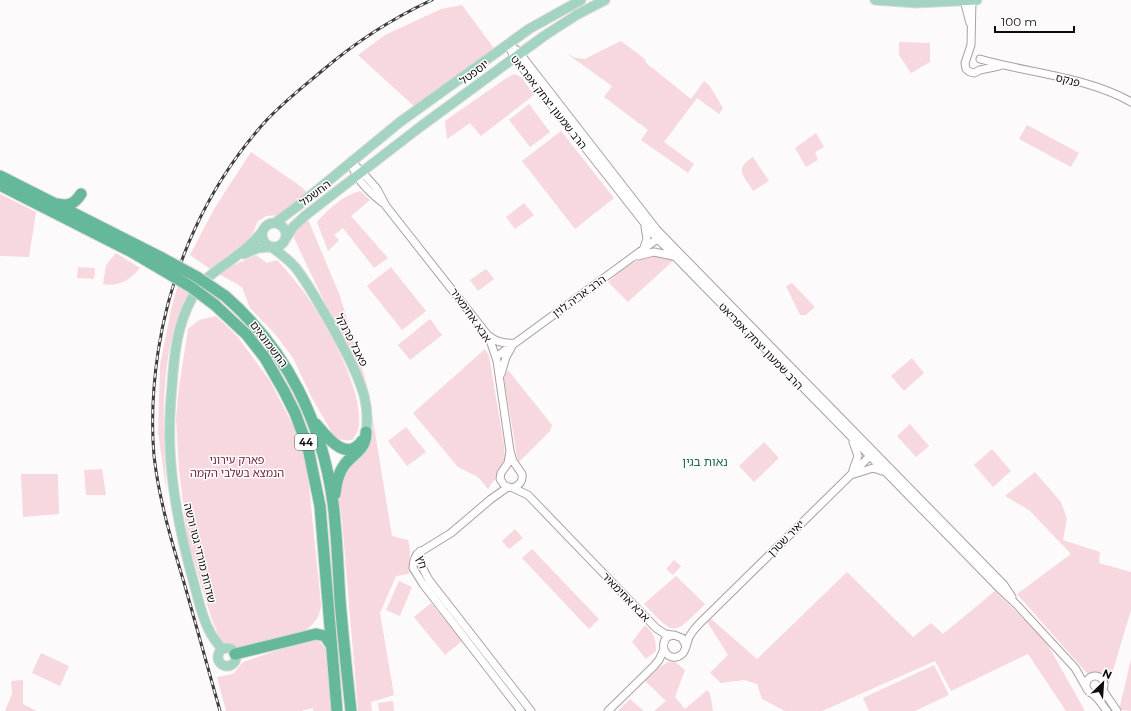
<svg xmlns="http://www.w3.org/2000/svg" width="1131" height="711" font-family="Montserrat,'Noto Sans Hebrew',sans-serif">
  <rect width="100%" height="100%" fill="#fdfafb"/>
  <!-- green -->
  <path fill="#f7d8de" d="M462,5l34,46 -80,57 -58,-53 27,-20 56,-26z
    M621,41l25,19 -1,2 46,37 13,-18 5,4 14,23 -4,6 -22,-16 -33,44 30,22 -6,9 -47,-33 7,-10 -44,-33 8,-11 -46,-33 10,5 9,1z
    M899,42l31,1v19l-19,11 -12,-18z
    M515,74l7,4 12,17 -53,41 -11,-13 -23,16 -2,-18 63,-44z
    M529,104l21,28 -20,15 -21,-27z
    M1027,125l52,28 -8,14 -52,-28z
    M561,131l53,67 -39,31 -53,-68z
    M816,133l8,14 -9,5 3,8 -12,7 -11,-19z
    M251,152l52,36 5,6 -29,21 -13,1 -9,6 -3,9 -6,9 -38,29 -20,-14 24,-46z
    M753,157l16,24 -16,10c-10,-16 -19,-22 0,-34z
    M360,191l10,9 -19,16 37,42 -14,10 -31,-40 -9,7 5,5 -11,11 -11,-29c12,-13 26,-27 43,-31z
    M0,194l36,18 -7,45 -29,-1z
    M524,203l10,12 -19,14 -9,-12z
    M307,217l33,79 26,86 5,26 21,128 16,4c4,11 0,22 1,34l-13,2 -16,37 14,82 -23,7 1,9h-14l-16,-191c-1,-10 -5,-22 -4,-31 4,-17 20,-28 27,-42l-3,-66 -68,-143c1,-10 7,-15 13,-21z
    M116,253l24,15c-10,12 -21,19 -37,16l3,-19z
    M256,255l11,8 10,-3c11,12 22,25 31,38 20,29 54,90 51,126 0,6 -3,11 -7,16 -8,1 -13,0 -19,-6l-20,-34 -20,-42 -18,-24 -25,-26 -8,-21 -23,-13 12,-8z
    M657,255l11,2 6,3 -46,42 -20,-20c17,-14 26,-24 49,-27z
    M78,267l17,1 -1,11 -17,-1z
    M391,267l35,44 -24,19 -35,-44z
    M486,269l8,10 -16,12 -8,-11z
    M792,283l23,24 -9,8h-6l-14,-29z
    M178,284l12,8c-4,6 -8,12 -10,19 -21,55 -17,125 -13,183l-9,-61 2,-68 11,-55z
    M216,316l21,20 33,45 31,60 6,25 14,139c-1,13 -8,20 -18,27l-66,18 -4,-5 -9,-1 -5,-7 -8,-20 -23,-75 -9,-72 -3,-51 3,-32 9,-58 11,-9z
    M430,319l12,16 -32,25 -12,-15z
    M485,349l4,7 15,89 1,14 -8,17 -9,13 -10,-12 -20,-10 -45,-54z
    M912,358l12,15 -20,18 -13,-15z
    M508,370l44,55 -2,6 -32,32 -14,-85z
    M910,424l19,22 -13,11 -19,-21z
    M406,427l20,25 -19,14 -19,-25z
    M764,442l15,16 -25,24 -15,-16z
    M992,449l19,22 -18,16 -19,-22z
    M102,469l4,26h-20l-2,-25z
    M1035,472l26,30 6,17 -4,21 37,12 -1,11 32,9v38l-22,74 -4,-1 -5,-7 -9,-1 -5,-3 -69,-78 54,-40 -42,-44 -24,-14z
    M21,474h37l1,40 -36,3z
    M515,529l8,9 -14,11 -7,-8z
    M532,549l67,70 -10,10 -67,-71z
    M674,560l7,6 -8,9 -7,-6z
    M847,572l66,65 18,-14 12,11 52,-43 50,49 40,71h-19l-38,-57 -77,37 -16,-30 -113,50h-37l-23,-12 -5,-15 -13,-4 -23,3 -11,-10 18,-18 -22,-35 3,-3 48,42z
    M676,576l29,28c-32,32 -29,33 -61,0z
    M399,581l13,6 -12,29 -14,-6z
    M431,603l31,38 -17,14 -31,-38z
    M645,625c9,8 11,14 11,26l-10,8 -14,-17z
    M311,639c4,1 7,1 9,3 14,12 11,52 12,69h-19v-3l-12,3h-75l-9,-34 16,-3 10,-12z
    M41,653l28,13 -9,20 -28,-13z
    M1131,659v52l-12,-1z
    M668,662h7l10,8 -10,27 10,12 22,-19 3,3 3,18h-59l12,-10 -21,-20 15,-14z
    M934,665l15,30 -34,16h-46l-6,-13z
    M23,680v24l14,7h-32l7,-17 -1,-13z
    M630,699l14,12h-26z
    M393,701l1,10h-15l-1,-8z"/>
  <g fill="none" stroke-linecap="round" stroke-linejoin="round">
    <!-- minor casing -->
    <g stroke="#ac9fa1" stroke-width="9">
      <path id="minor" d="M964,0l6,23
        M972,0l-1,45 -6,18 1,6 4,3 4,1 6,-3 19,-4
        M508,44l6,13 139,177 347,355 17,16 58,63 11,19
        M508,44l10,7 139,179 347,355 8,12
        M980,59c48,14 107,18 151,43
        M351,161l11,11 15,17 9,17 100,127 4,7 7,21 13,90 -2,12 -7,10 -1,6 5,7 8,2c7,-3 10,-7 9,-14l-9,-13 -3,-10
        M351,161c3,17 19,32 32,42
        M643,250l4,-11 -2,-12
        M638,256l16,-4 19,4
        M489,336c8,7 16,8 26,7
        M496,357l164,-120
        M501,374l5,-17 5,-9
        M853,442l5,14 -5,14
        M854,474l19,-6 9,3
        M508,487l-17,12 -40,34 -34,21 -3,6 -1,8 10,16 98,127
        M513,488l15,7 128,133 9,6 7,1
        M420,551c-2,10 4,20 9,29l102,131
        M686,646l-4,-8 -8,-3 -7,2c-10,12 4,27 15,17 4,-3 5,-12 7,-17 3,-5 6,-9 10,-13l173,-170
        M1086 685a9 9 0 1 1 18 0a9 9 0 1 1-18 0Z
        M1102,689l15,22
        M1093,694l5,5 9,12
        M608,711l46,-45 5,-6 5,-11"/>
    </g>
    <!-- major casing -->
    <g stroke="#d9d8d8" stroke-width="11">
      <path id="major" d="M875,0l41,3 61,-3
        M262 235a12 12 0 1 1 24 0a12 12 0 1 1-24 0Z
        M275,223l24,-18 101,-83 129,-93 52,-29
        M287,237l6,-10 13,-12 114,-88 124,-91 34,-22 27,-14
        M271,247c9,6 17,12 24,20 13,16 23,36 34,54 13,24 27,48 35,74 3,12 4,25 2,37
        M244,254l14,-6 11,-1
        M218 657a9 9 0 1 1 18 0a9 9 0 1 1-18 0Z
        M222,649c-4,-5 -9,-11 -12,-17 -9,-16 -12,-35 -17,-52 -12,-43 -21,-86 -23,-131 -1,-21 0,-42 2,-63 2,-31 5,-61 20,-88 12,-23 29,-29 48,-45 8,-6 15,-13 22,-21"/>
    </g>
    <!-- highway casing -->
    <g stroke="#d9d8d8" stroke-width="13">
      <path id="highway" d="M0,176l162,82
        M0,185l130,66 24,14
        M58,204c11,3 17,-1 23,-10
        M225,296c62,54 97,126 108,207 4,32 5,65 7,97 3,37 7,74 11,111
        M215,305l32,30 18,23 19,33 11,22 13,35 12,58 17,205
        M316,424c11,13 30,39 46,17
        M335,494c1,-11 3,-21 10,-30 10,-12 21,-14 21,-32
        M235,654l81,-20 9,2 6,9"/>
    </g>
    <!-- minor -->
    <use href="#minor" stroke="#fff" stroke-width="7"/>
    <!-- major -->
    <use href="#major" stroke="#a3d4c2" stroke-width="9"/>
    <!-- highway -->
    <use href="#highway" stroke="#66b89a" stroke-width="11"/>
    <!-- rail casing -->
    <g stroke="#403b3c" stroke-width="3">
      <path id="rail" d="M220,711c-12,-42 -23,-83 -35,-125 -13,-43 -26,-86 -31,-130 -3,-35 -1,-70 4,-104 13,-85 49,-165 106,-229 18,-20 39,-36 59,-53 33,-28 70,-52 109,-70"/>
    </g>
    <!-- rail -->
    <use href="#rail" stroke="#fff" stroke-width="1.5" stroke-dasharray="4.5" stroke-linecap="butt"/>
    <!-- highway-bridge casing -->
    <g stroke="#d9d8d8" stroke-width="13" stroke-linecap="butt">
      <path id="highway-bridge" d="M162,258l35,19 28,19
        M154,265l37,22 24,18"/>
    </g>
    <!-- highway-bridge -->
    <use href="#highway-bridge" stroke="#66b89a" stroke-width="11"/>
  </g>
  <g text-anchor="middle" stroke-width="3" stroke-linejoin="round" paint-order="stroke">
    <!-- shield labels -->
    <rect fill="#fff" stroke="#585455" stroke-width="1" x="295" y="434" width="22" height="16" rx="3"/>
    <g font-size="10" font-weight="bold" fill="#100b0c">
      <text x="306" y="446">44</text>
    </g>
    <!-- street labels -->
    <g font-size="11" fill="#100b0c" stroke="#fff">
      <text transform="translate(474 72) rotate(-37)" y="4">יוספטל</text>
      <text transform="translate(1068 80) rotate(14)" y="4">פנקס</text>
      <text transform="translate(549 102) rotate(52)" y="4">הרב שמעון יצחק אפריאט</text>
      <text transform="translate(315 193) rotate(-37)" y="4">החשמל</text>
      <text transform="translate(579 296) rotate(-36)" y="4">הרב אריה לוין</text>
      <text transform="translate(471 315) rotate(55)" y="4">אבא אחימאיר</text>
      <text transform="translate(352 340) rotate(63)" y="4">פאבל פרנקל</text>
      <text transform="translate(269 344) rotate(53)" y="4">החשמונאים</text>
      <text transform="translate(761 346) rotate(46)" y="4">הרב שמעון יצחק אפריאט</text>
      <text transform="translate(786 538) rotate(-45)" y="4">יאיר שטרן</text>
      <text transform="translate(200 553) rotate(76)" y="4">שדרות מורדי גטו ורשה</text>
      <text transform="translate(422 562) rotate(75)" y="4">חץ</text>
      <text transform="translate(626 597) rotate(46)" y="4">אבא אחימאיר</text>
    </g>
    <!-- park labels -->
    <g font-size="11" fill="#6d1936" stroke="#fff">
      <text x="237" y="464">פארק עירוני<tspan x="237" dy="13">הנמצא בשלבי הקמה</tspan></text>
    </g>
    <!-- neighbourhood labels -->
    <g font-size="12" fill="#1e664f" stroke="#fff">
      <text x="705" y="466">נאות בגין</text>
    </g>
  </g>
  <!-- north arrow -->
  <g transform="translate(1103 683) rotate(25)" stroke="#ffffff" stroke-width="3" paint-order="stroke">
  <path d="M0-3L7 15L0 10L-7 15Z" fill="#100b0c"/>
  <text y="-6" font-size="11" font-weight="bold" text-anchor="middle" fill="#100b0c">N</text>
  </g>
  <!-- scale -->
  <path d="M995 26v6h79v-6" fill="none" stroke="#100b0c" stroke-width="2"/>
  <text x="1001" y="26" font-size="12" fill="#100b0c" stroke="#ffffff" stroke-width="3" paint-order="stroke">100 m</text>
</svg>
